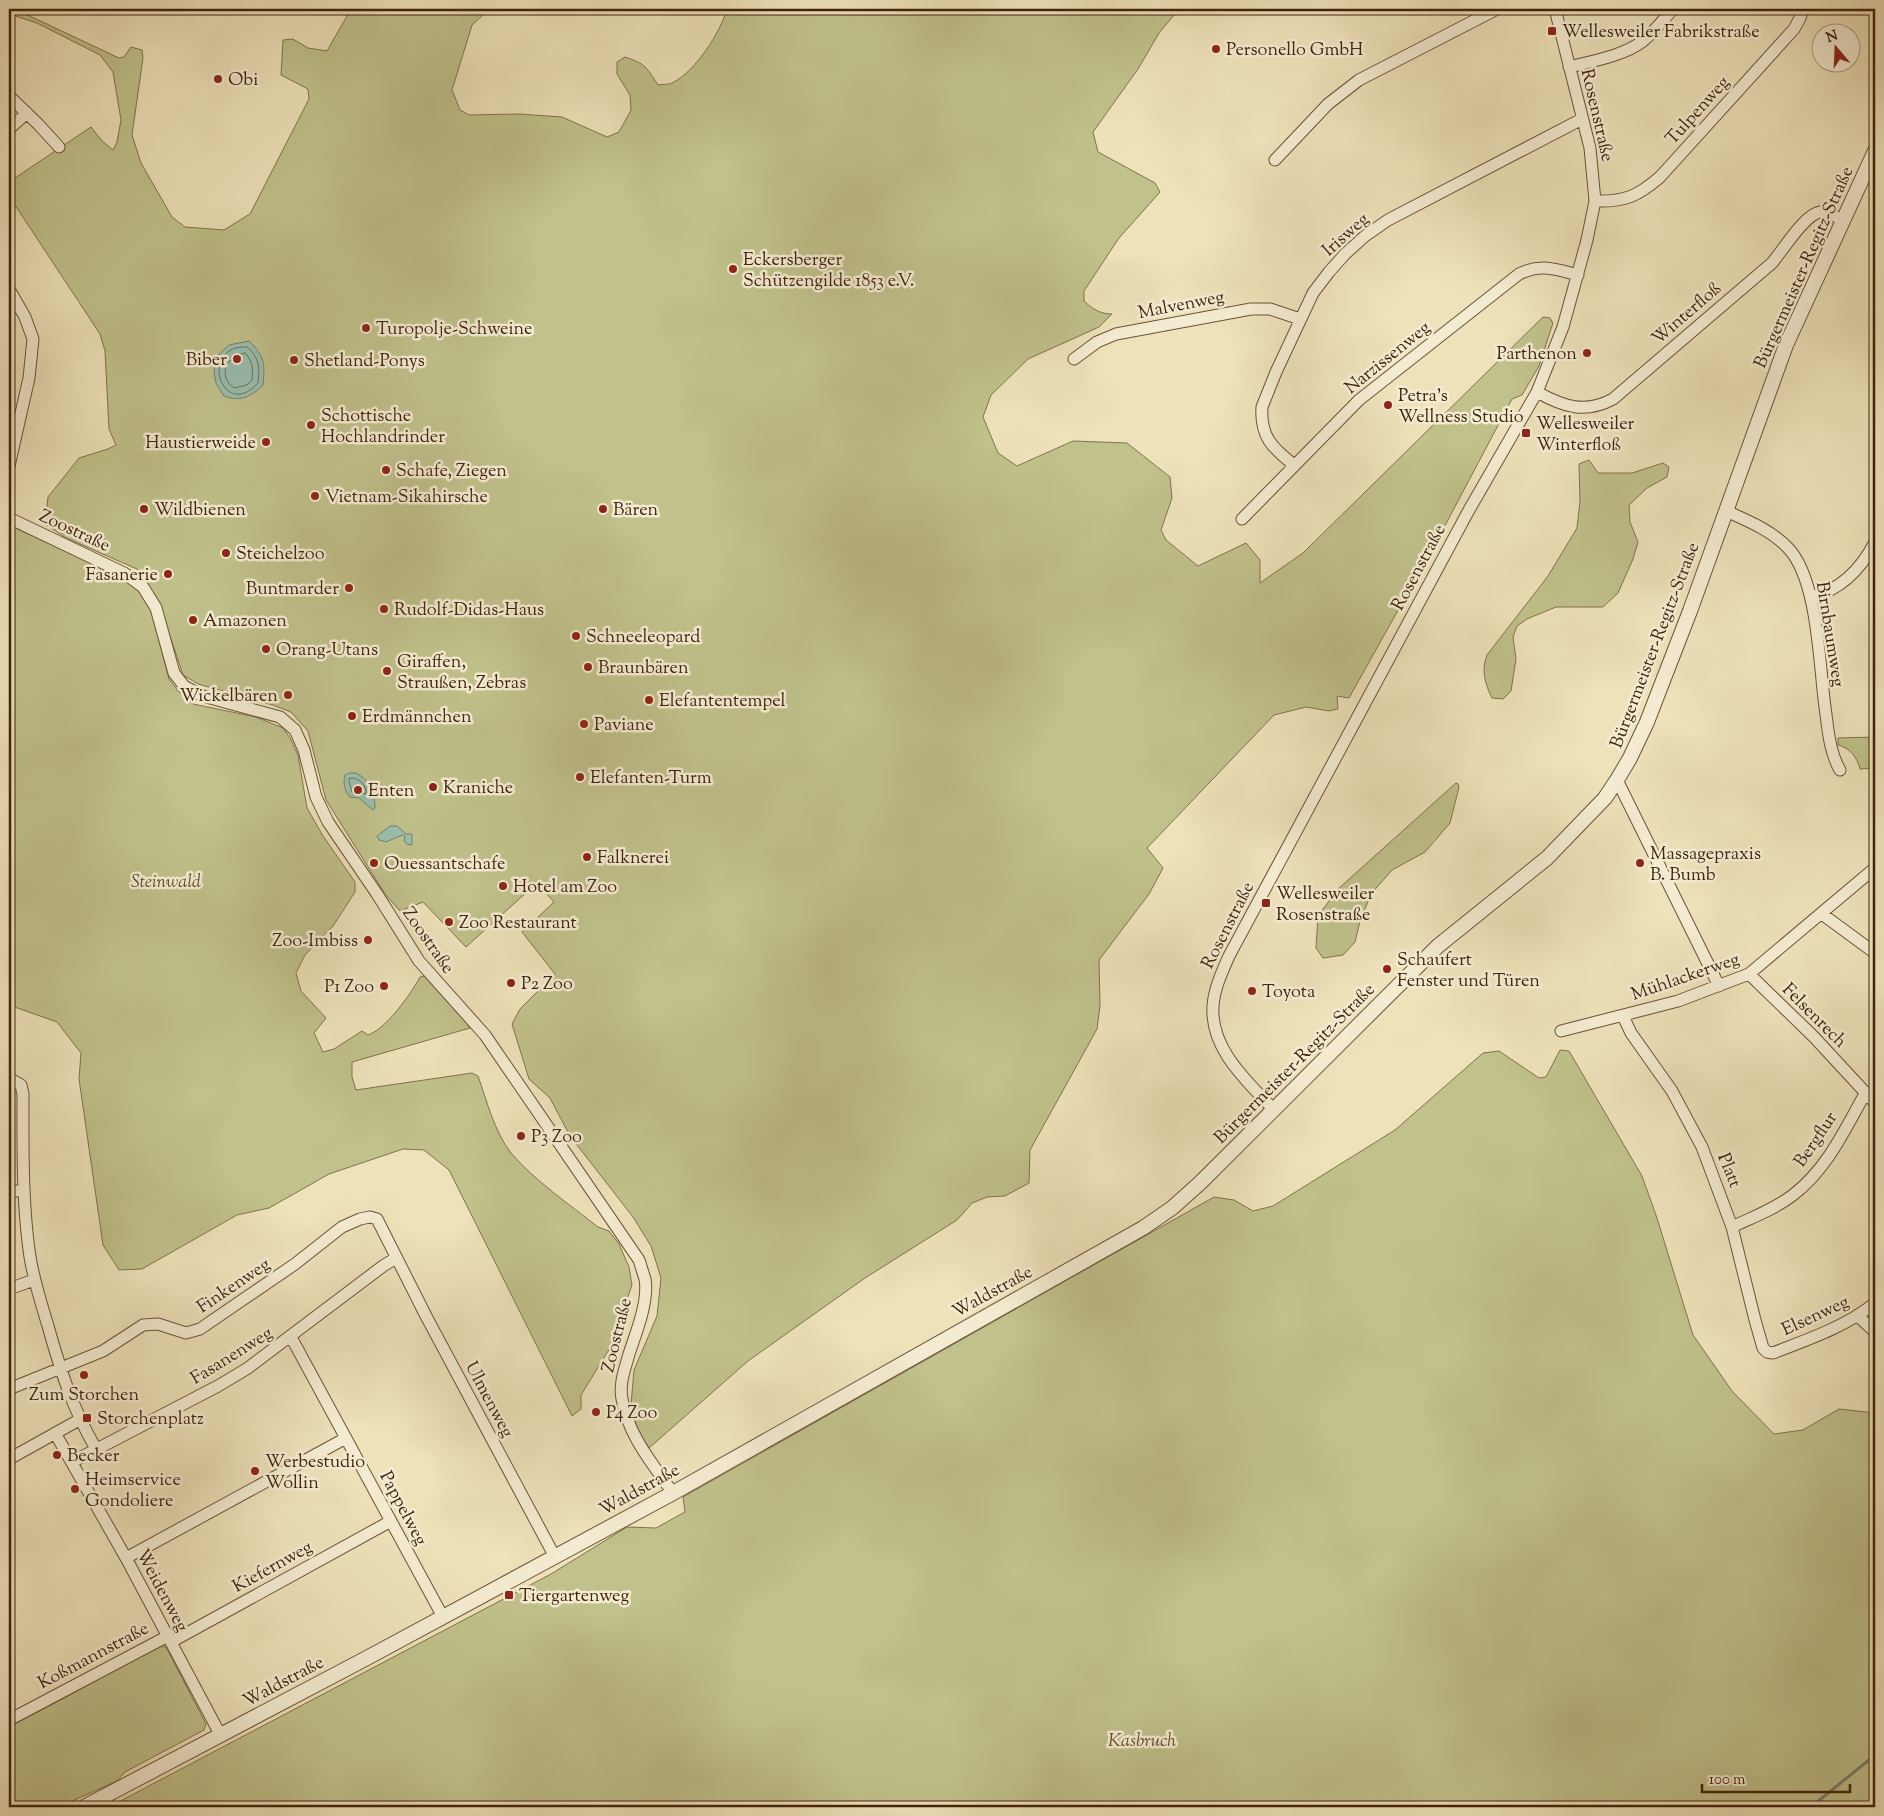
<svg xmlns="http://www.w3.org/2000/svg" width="1884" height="1816" font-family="'Sorts Mill Goudy',serif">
  <rect width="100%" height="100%" fill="#eee2ba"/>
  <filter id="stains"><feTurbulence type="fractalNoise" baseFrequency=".004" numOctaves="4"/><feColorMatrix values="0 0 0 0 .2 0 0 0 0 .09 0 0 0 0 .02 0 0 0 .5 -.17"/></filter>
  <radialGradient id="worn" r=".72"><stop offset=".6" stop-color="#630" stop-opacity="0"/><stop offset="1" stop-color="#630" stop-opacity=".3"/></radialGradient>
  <!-- green -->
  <path fill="#c0c18b" stroke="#81724c" d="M9,9h6l104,49 5,-1 7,-10 11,3 1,8 -11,77 9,28 31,54 13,10 39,3 26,-16 59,-115 -1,-10 -27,-14 2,-35 10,-1 15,9 19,3 24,-42h138l-17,16 -20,65 8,20 9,5 50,-1 43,3 45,20 12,-5 12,-22 -1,-15 -13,-21v-12l8,-5c21,7 21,10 33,28 5,-1 12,0 16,-3 22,-12 46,-49 53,-73h452l-20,24 -21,36 -45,63 5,20 57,31 5,9 -41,46 -35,53v10c8,8 17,13 28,13l-13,13 -71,32 -37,36 -8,22 15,36 19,13 56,-25 54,2 43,34 2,21 -11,32 5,10 32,26 48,-23 14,17v23l43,-30 240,-236 7,1 3,5 -14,43 -17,29 -10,4 -72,136 -91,163 -12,-2 1,13 -9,2 -23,-4 -32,8 -127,133 16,20 -14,26 -50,66 1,46 -3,23 -67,121 -1,33 -24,13 -18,1 -15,6 -15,17 -92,58 -117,83 -99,87 -12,-19 -6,-24 3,-35 23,-54 4,-38 -10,-32 -18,-29 -63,-81 -20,-38 -21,-19 -17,-55 8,-15 35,-35 -33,-42 32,-30 -17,-19 -71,64 -43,-45 -23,9 -15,-17 -59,-94 -18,-69 -17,-19 -18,-7 -75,-21 -15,-9 -23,-69 -23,-37 -71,-31 -21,-14 3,-27 31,-39 29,-9 8,-4 -7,-16 -4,-78 -5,-17 -91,-138v-14l82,-55 11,14 11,9 4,-8 4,-22 -8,-48 -13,-17 -63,-32 -28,-9z
    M1589,460l9,13h34l31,-10 6,4 -2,10 -20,11 -18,17 1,17 8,20 -5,17 -15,34 -15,14h-47l-29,12 -10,7 -4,11 3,22 -5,32 -8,8 -11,-1c-7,-14 -11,-28 -5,-43l61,-79 29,-48 3,-27 -1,-37z
    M9,525l107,50 21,14 14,21 18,69 9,12 15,13 63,13 27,11 7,10 8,17 9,53 16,28 32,46v10l-22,34 -28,29 -9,18 5,18 25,27 -12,15 9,19 11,-3 28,-18 6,4c18,-6 43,-41 52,-58l4,-1 41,45 5,7 -118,34v15l4,13 116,-17 6,3c9,25 16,55 33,77 24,28 58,51 87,74l11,4 10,13 10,23 3,18 -22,63 -29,47v14l-9,7 -123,-246 -25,-20 -21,-1 -74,25 -60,34 -32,7 -95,54 -23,1 -16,-25 -24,-166 2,-26 -24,-31 -48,-17z
    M1875,737v31l-15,1c-3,-12 -10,-21 -22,-24v-7z
    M1456,783l2,1 1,3 -9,36 -25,29 -33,18 -21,24 -11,27 -5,21 -12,13 -20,3 -7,-10 2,-32 20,-27z
    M1560,1050l9,1 73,125 15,42 36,117 39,56 42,43 29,-4 36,-21 36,4v394h-1766l442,-233 76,-47 29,1 29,-16 -2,-15 531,-300 20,3 19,11 20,-5 122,-76 88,-77 16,-2 40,27 7,-1z
    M156,1646l10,1 40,77 -2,6 -79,42 -8,9 -58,26h-50v-80l59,-31z"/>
  <!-- water -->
  <path fill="#99beae" stroke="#76806e" d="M249,341c16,16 16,22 14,44 -12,12 -23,17 -39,11l-8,-13 -2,-11 3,-16 12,-11z
    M356,773c13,6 19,21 19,35l-2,2 -14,-12 -9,-1c-6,-7 -7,-14 -5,-22l4,-2z
    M390,826h7l9,8h6v11l-5,-1 -3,-3 1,-5 -3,-1 -16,7 -7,-2 -2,-4z"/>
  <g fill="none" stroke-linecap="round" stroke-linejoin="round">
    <!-- shore -->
    <path stroke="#6e705e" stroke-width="1" d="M247,347c12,10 13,20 11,36 -31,34 -54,-19 -27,-33 4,-3 12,-3 16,-3z
      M245,353c8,8 8,16 7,27l-5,5 -13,3c-17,-12 -8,-32 11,-35z
      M350,778c9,-1 17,8 16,16l-14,-2 -3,-10z"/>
    <!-- stream -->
    <path stroke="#76806e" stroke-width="3" d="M1811,1807l64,-52"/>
    <!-- minor casing -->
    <g stroke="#6d5238" stroke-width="13">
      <path id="minor" d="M1569,67c24,-6 54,-11 74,-26 11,-9 21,-22 30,-32
        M9,96l30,29 20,22
        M9,129l18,-16
        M1275,160l53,-56 31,-24 138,-71
        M1595,201c30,1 43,-5 65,-24l134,-148 6,-11 3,-9
        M9,289l16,28 8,22 -4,39 -20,88
        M1074,359l23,-17 19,-8 135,-25h19l30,10
        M1537,392c27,15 48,22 76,7l159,-136c11,-13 33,-49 48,-51 8,-1 16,5 22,8
        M1294,465c-22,-17 -34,-29 -32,-58l14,-35 37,-79 16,-21 16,-18 20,-18 23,-16 194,-101
        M1726,511c22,10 45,19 62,37 30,31 31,116 37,159 3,21 4,44 15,63
        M9,518l115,55 19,14 13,21 18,65 10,13 19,10 77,21 15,13 9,20 12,47 12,25 49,72 42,67 66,74 154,225c2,6 4,13 6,19 4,22 -9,54 -16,75 -4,15 -10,29 -7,45 6,36 30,64 51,94
        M1242,519l117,-119 160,-126c22,-11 36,-5 59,1
        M1811,597c30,-7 50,-28 64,-55
        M1617,780l102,206
        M1822,914l53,39
        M1749,974l65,63 61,66
        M1623,1016l8,17 41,58 30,56 30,80 23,93 8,28 4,4 6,1c36,-14 72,-26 102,-50
        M1561,1031l117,-30 71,-27 126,-106
        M9,1078l12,7 2,9c0,54 -1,109 7,163 4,24 11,46 18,69 13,46 24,81 48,123
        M1273,1109c-26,-28 -63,-60 -60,-103 1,-17 9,-34 16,-50l240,-446 68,-118 26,-65 24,-87 8,-39 -5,-53 -35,-139
        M9,1191h15
        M1732,1227c21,-10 43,-18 61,-32 35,-27 52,-66 73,-103
        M9,1289l25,-9
        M1858,1316l17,16
        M291,1337l152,280
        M9,1389l94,-38 40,-26 15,-1 28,9 14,-4 95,-65 47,-37 18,-8 10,-2 7,2 49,97 129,241
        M55,1433l71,125 95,178
        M9,1459l70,-39
        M72,1462l146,-76 30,-18 135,-102 13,-8
        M126,1558l220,-120
        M171,1642l220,-121
        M9,1720l159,-84"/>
    </g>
    <!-- tertiary casing -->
    <g stroke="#6d5238" stroke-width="16">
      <path id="tertiary" d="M84,1807l281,-148 308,-166 470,-265 29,-20 28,-25 238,-237 109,-88 58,-60 12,-18 13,-22 17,-36 43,-111 96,-266 89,-194"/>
    </g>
    <!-- minor -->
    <use href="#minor" stroke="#f4ecd2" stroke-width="11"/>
    <!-- tertiary -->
    <use href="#tertiary" stroke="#f4ecd2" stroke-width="14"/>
  </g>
  <!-- markers -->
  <g fill="#8f2418" stroke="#f4ecd2" stroke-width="2">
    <rect x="1547" y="26" width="10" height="10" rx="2.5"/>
    <circle cx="1216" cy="49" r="5"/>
    <circle cx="218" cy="79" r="5"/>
    <circle cx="733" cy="269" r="5"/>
    <circle cx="366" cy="328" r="5"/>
    <circle cx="1587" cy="353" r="5"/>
    <circle cx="237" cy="359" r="5"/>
    <circle cx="294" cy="360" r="5"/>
    <circle cx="1388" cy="405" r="5"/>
    <circle cx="311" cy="425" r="5"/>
    <rect x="1521" y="428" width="10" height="10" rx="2.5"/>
    <circle cx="266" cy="442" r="5"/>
    <circle cx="386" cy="470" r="5"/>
    <circle cx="315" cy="496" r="5"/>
    <circle cx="144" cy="509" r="5"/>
    <circle cx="603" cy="509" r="5"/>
    <circle cx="226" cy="553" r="5"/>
    <circle cx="168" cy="574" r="5"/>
    <circle cx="349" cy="588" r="5"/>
    <circle cx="384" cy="609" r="5"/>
    <circle cx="193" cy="620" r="5"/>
    <circle cx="576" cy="636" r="5"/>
    <circle cx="266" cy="649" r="5"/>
    <circle cx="588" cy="667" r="5"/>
    <circle cx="387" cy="671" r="5"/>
    <circle cx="288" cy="695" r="5"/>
    <circle cx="649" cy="700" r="5"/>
    <circle cx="352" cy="716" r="5"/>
    <circle cx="584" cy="724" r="5"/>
    <circle cx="580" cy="777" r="5"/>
    <circle cx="433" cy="787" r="5"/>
    <circle cx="358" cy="790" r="5"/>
    <circle cx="587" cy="857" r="5"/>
    <circle cx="374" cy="863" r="5"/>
    <circle cx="1640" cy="863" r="5"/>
    <circle cx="503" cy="886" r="5"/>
    <rect x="1261" y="898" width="10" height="10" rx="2.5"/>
    <circle cx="449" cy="922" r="5"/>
    <circle cx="368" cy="940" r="5"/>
    <circle cx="1387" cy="969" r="5"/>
    <circle cx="511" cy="983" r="5"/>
    <circle cx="384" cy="986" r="5"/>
    <circle cx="1252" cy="991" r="5"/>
    <circle cx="521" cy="1136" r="5"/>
    <circle cx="84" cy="1375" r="5"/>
    <circle cx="596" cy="1412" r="5"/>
    <rect x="82" y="1413" width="10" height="10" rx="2.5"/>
    <circle cx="57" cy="1455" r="5"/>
    <circle cx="255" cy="1471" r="5"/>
    <circle cx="75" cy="1489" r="5"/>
    <rect x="504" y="1590" width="10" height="10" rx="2.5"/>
  </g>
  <g text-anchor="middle" stroke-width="5" stroke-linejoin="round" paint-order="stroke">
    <!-- poi labels -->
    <g font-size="18" fill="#42220d" stroke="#f4ecd2" text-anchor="start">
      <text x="1562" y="37">Wellesweiler Fabrikstraße</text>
      <text x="1226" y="55">Personello GmbH</text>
      <text x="228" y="85">Obi</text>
      <text x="743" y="265">Eckersberger<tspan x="743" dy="21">Schützengilde 1853 e.V.</tspan></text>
      <text x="376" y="334">Turopolje-Schweine</text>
      <text x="1577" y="359" text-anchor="end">Parthenon</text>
      <text x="227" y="365" text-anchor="end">Biber</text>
      <text x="304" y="366">Shetland-Ponys</text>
      <text x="1398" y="401">Petra's<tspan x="1398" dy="21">Wellness Studio</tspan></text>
      <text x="321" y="421">Schottische<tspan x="321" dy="21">Hochlandrinder</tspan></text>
      <text x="1536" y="429">Wellesweiler<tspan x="1536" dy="21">Winterfloß</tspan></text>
      <text x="256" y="448" text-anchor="end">Haustierweide</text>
      <text x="396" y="476">Schafe, Ziegen</text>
      <text x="325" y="502">Vietnam-Sikahirsche</text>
      <text x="154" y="515">Wildbienen</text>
      <text x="613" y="515">Bären</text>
      <text x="236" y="559">Steichelzoo</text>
      <text x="158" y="580" text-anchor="end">Fasanerie</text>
      <text x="339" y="594" text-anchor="end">Buntmarder</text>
      <text x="394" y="615">Rudolf-Didas-Haus</text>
      <text x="203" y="626">Amazonen</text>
      <text x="586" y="642">Schneeleopard</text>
      <text x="276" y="655">Orang-Utans</text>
      <text x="397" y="667">Giraffen,<tspan x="397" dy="21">Straußen, Zebras</tspan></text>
      <text x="598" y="673">Braunbären</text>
      <text x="278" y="701" text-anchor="end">Wickelbären</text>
      <text x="659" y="706">Elefantentempel</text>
      <text x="362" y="722">Erdmännchen</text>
      <text x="594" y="730">Paviane</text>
      <text x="590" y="783">Elefanten-Turm</text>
      <text x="443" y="793">Kraniche</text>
      <text x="368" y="796">Enten</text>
      <text x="1650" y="859">Massagepraxis<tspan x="1650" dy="21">B. Bumb</tspan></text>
      <text x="597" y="863">Falknerei</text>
      <text x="384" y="869">Ouessantschafe</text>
      <text x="513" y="892">Hotel am Zoo</text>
      <text x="1276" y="899">Wellesweiler<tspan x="1276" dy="21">Rosenstraße</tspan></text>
      <text x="459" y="928">Zoo Restaurant</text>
      <text x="358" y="946" text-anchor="end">Zoo-Imbiss</text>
      <text x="1397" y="965">Schaufert<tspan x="1397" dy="21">Fenster und Türen</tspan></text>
      <text x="521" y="989">P2 Zoo</text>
      <text x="374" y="992" text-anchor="end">P1 Zoo</text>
      <text x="1262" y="997">Toyota</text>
      <text x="531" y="1142">P3 Zoo</text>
      <text x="84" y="1400" text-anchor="middle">Zum Storchen</text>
      <text x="606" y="1418">P4 Zoo</text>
      <text x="97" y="1424">Storchenplatz</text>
      <text x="67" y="1461">Becker</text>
      <text x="265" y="1467">Werbestudio<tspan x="265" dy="21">Wollin</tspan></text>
      <text x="85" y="1485">Heimservice<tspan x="85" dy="21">Gondoliere</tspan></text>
      <text x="519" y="1601">Tiergartenweg</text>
    </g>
    <!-- street labels -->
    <g font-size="18" fill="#42220d" stroke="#f4ecd2">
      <text transform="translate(1697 110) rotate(-48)" y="6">Tulpenweg</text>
      <text transform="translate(1598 115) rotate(77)" y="6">Rosenstraße</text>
      <text transform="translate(1345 234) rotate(-42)" y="6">Irisweg</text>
      <text transform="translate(1803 267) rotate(-66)" y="6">Bürgermeister-Regitz-Straße</text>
      <text transform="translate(1181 304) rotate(-11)" y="6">Malvenweg</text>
      <text transform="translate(1686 313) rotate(-41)" y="6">Winterfloß</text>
      <text transform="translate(1387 357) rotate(-39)" y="6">Narzissenweg</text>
      <text transform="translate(75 530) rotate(25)" y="6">Zoostraße</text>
      <text transform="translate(1418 567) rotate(-62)" y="6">Rosenstraße</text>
      <text transform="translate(1831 634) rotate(81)" y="6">Birnbaumweg</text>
      <text transform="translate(1654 645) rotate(-69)" y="6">Bürgermeister-Regitz-Straße</text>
      <text transform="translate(1227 925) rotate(-63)" y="6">Rosenstraße</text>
      <text transform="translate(429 940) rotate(55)" y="6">Zoostraße</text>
      <text transform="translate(1685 976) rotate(-19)" y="6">Mühlackerweg</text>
      <text transform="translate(1815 1015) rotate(45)" y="6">Felsenrech</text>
      <text transform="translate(1294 1063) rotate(-45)" y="6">Bürgermeister-Regitz-Straße</text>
      <text transform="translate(1815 1139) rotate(-56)" y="6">Bergflur</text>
      <text transform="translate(1730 1170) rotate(68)" y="6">Platt</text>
      <text transform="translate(233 1285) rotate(-34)" y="6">Finkenweg</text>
      <text transform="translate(992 1291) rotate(-29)" y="6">Waldstraße</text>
      <text transform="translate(1815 1315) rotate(-25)" y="6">Elsenweg</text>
      <text transform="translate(616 1335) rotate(-76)" y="6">Zoostraße</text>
      <text transform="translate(231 1355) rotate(-32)" y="6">Fasanenweg</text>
      <text transform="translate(490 1399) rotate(62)" y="6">Ulmenweg</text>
      <text transform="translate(639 1489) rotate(-29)" y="6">Waldstraße</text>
      <text transform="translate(404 1508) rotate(62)" y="6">Pappelweg</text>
      <text transform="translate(272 1566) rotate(-29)" y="6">Kiefernweg</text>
      <text transform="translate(163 1590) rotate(62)" y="6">Weidenweg</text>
      <text transform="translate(93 1655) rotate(-28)" y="6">Koßmannstraße</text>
      <text transform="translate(283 1681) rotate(-28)" y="6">Waldstraße</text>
    </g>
    <!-- park labels -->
    <g font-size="18" font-style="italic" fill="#624a2c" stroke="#f4ecd2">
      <text x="166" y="887">Steinwald</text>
      <text x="1142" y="1746">Kasbruch</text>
    </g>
  </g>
  <!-- margin -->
  <rect width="1884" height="1816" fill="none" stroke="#eee2ba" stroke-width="30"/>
  <rect x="10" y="10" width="1864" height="1796" fill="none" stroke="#42220d" stroke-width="2.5"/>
  <rect x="15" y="15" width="1854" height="1786" fill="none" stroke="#42220d"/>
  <!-- north arrow -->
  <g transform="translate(1836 48) rotate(341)"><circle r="24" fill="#f4ecd2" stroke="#ad9b83"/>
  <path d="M0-4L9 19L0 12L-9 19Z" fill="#8f2418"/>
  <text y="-8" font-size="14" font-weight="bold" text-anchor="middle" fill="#42220d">N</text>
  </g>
  <!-- scale -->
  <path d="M1702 1784v8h148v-8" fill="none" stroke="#42220d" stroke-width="2.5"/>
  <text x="1709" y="1784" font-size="15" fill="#42220d" stroke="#f4ecd2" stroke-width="4" paint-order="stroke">100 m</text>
  <rect width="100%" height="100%" filter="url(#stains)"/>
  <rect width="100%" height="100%" fill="url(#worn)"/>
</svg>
